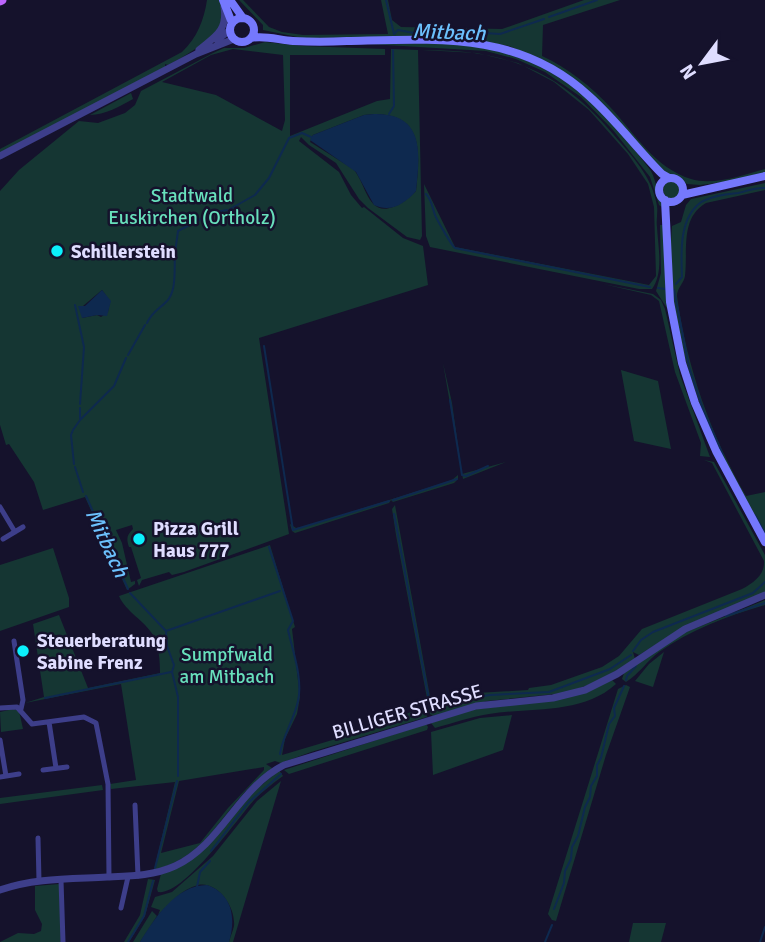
<svg xmlns="http://www.w3.org/2000/svg" width="765" height="942" font-family="Signika,sans-serif">
  <rect width="100%" height="100%" fill="#15122c"/>
  <!-- green -->
  <path fill="#153633" fill-rule="evenodd" d="M207,0h13c2,8 4,15 2,23 -4,14 -40,35 -54,42l-3,-1v3l-165,86v-4l182,-97c15,-14 22,-32 25,-52z
    M239,0h4l26,27 13,5 21,3 85,-1 -7,-34h7l4,20 9,7 101,2 82,-29h36l-77,25 -1,31c26,12 50,31 69,52 24,26 44,60 80,71 22,7 53,-4 74,-10v4l-32,8 -33,4 -13,-1 -10,-7 -11,-3 -30,-32 -89,-80 -38,-16 -54,-9 -153,1 -39,-8v-5z
    M265,42l37,4 83,3v6h-95v81l87,-35 13,-2 1,-50 27,1 4,186 -2,4 -13,-3 -39,-29 -9,-9 -23,-36 -27,-18 -8,-8 -2,4 40,31 12,23 11,13 2,-1 39,31 20,8 5,39 -169,53 30,196 -105,38 -12,3 -3,-3 -27,8 -3,6 -2,-6 4,-2 -10,-31h-2c-3,-9 -2,-12 4,-18l-1,-4 -16,5 6,13 9,39 4,-1v3l-8,6 -42,-93 -42,13 -9,-28 -25,-38 -3,1 -6,-20v-234l19,-21 60,-49 19,2 27,-10 10,-8 6,-14 72,-38 11,-5h20zM233,49l50,6 2,65 -3,11 -66,-36 -54,-13 49,-27zM374,114c50,0 46,38 42,77 -7,7 -14,13 -23,16 -26,10 -27,-25 -40,-38l-43,-27 3,-7 51,-20zM102,290l8,11 -2,11 -7,5 -4,-2 -15,3 1,-12z
    M445,43c101,8 147,50 206,128 6,11 5,23 13,32l-2,4 -3,-2 -9,-28 -37,-47 -32,-33 -36,-25 -29,-13 -30,-8 -117,-7z
    M422,50c81,-1 138,20 191,84 18,21 40,43 44,72 1,7 -1,14 0,21 1,19 7,46 -5,62h-13l-209,-42 -4,-11 -2,-52 31,63 194,38 7,-9 -2,-69 -6,-23 -20,-30 -39,-44 -35,-28 -36,-19 -41,-10z
    M131,93l2,6c-13,7 -28,16 -43,16z
    M663 190a9 9 0 1 1 18 0a9 9 0 1 1-18 0Z
    M765,183v7l-59,13c-26,15 -18,47 -21,73 -1,7 -8,12 -8,20 10,72 33,137 69,200l19,-4v46c-54,-98 -103,-197 -93,-312l9,-4 5,-17 5,-6z
    M660,225h5l3,85 -12,-19 5,-18z
    M603,284l50,10 8,6 4,9 15,66 30,82 -10,-1 1,-13 -26,-71 -16,-71 -8,-6z
    M443,363l9,40 10,71 44,-12 -43,17z
    M621,370l37,11 13,68 -37,-8z
    M704,460l10,2 51,93v38l-74,30 -52,32 -6,-3 2,7 -38,23 -32,11 -78,8 -54,15 -3,-2 -34,-179 -4,-26 3,-4 36,197 46,-9 51,-3 1,-2 22,-3 51,-18 17,-11 23,-27 100,-40c11,-6 23,-14 22,-28l-52,-98z
    M458,475v4l-4,4 -61,19 -2,-2 -2,3 -94,30 -3,-2 -2,-7 6,4 7,-1 131,-41 18,-6z
    M270,545l25,82 -3,2 8,68 -3,17 -12,25 -3,16 104,-31 39,-19 2,12 -116,35 -30,11 -6,-2 -9,3 6,4c-10,9 -21,16 -29,26 -29,33 -43,64 -89,76l21,-88 -64,7 -1,-5 26,-4 -15,-96 -96,19 19,-6 -11,-73 26,-9 29,73 72,-15c0,-12 -1,-27 -7,-38 -9,-15 -27,-23 -34,-39zM264,767v3l-36,38 -28,35 -39,10 18,-72z
    M53,548l16,50v9l-69,24v-66z
    M765,600v5c-37,11 -75,25 -106,47 -12,9 -20,22 -33,30l-4,-3 2,-6 50,-36z
    M664,652l-11,35 -18,-6 14,-17z
    M612,680l4,4c-34,31 -86,23 -127,30 -19,3 -36,9 -54,14l-4,-5 38,-13 70,-8z
    M626,685l4,2 -24,68 -50,166 -4,-1 -4,-6 70,-225z
    M13,709l6,2 4,18 -22,3 -1,-20z
    M512,715l-9,35 -70,25 -2,-43 49,-14z
    M426,724l2,3 -1,3 -138,44 -5,-4z
    M279,770l4,6c-11,8 -20,15 -29,24 -17,19 -70,96 -96,92l-1,-3 4,-15 20,-8 60,-63z
    M281,781l-48,161h-4c1,-5 4,-11 5,-16 2,-18 -16,-45 -36,-41 -16,4 -29,19 -40,30l2,-5 -9,-3 4,-10 17,-5 41,-36 44,-55z
    M102,785l1,5 -103,14v-6z
    M148,879l7,1 -10,36 -16,26h-5l16,-27z
    M59,884l3,58h-62l18,-9 16,1 7,-3 1,-7 -7,-14v-24z
    M152,911l5,5 -17,26h-7z
    M633,923h33l-5,19h-32z"/>
  <!-- water -->
  <path fill="#0e294f" d="M374,114c51,-1 46,39 42,77 -11,13 -26,22 -42,14l-18,-33 -46,-32 3,-5 51,-20z
    M102,290l9,11 -4,15 -10,-1 -15,3 -4,-12h7z
    M207,885c26,9 29,34 22,57h-89c14,-23 36,-57 67,-57z"/>
  <g fill="none" stroke-linecap="round" stroke-linejoin="round">
    <!-- stream -->
    <path stroke="#0e294f" stroke-width="2" d="M386,0l8,34 4,-4 16,3 54,-1 32,2 44,-15
      M549,17l48,-17
      M389,114l5,-8 -1,-56
      M426,194c6,6 6,13 9,21 2,5 17,31 20,33l195,39
      M230,209l25,-14 14,-17 20,-40 13,-5 9,4
      M175,253l3,-22 34,-18 15,-3
      M676,284l6,-7c-1,-24 -3,-58 18,-74 10,-7 27,-9 38,-10 10,-2 17,-6 27,-5
      M658,288l7,1
      M674,290l15,77 15,45 19,43
      M75,305l9,42 -4,57
      M147,323c5,-11 11,-13 19,-21 11,-10 8,-32 9,-46
      M264,346l29,184 96,-29
      M128,355l17,-30
      M450,400l12,75 4,1 22,-10
      M80,418v-10
      M74,464l-3,-29 2,-5 7,-10 34,-34 12,-28
      M75,467l8,25
      M86,496l42,93
      M393,500l64,-21
      M394,514l36,191 60,-10 59,-3 61,-23 21,-14
      M755,515l10,18
      M269,547l24,74 -5,9c5,22 15,49 10,71 -4,19 -15,34 -18,53
      M130,593l36,38 1,15 7,19 -2,7 6,25v79
      M726,616l39,-13
      M166,631l114,-40
      M633,651l8,-11 12,-8 100,-39 12,-11
      M626,680l1,-4 9,-10
      M45,698l126,-26
      M211,851l37,-48 33,-29
      M155,868l22,-87
      M197,887l3,-15 10,-11
      M554,909l10,-26 1,-12 6,-12 1,-12 6,-11 7,-29 5,-10 1,-11 6,-10v-11l4,-7 8,-34 6,-8 -1,-8 10,-22
      M128,942l16,-26 9,-35
      M545,942l7,-17
      M760,942l5,-15"/>
    <!-- minor -->
    <path stroke="#3d3e8a" stroke-width="5" d="M0,507l15,25
      M3,539l20,-12
      M14,641l9,59 -2,9
      M0,708l17,-1 15,17 52,-7 12,6 12,61 1,93
      M49,722l7,46
      M0,740l6,36
      M43,770l24,-3
      M0,777l19,-3
      M135,805l3,71
      M38,838l1,43
      M61,880l2,62
      M121,908l7,-31"/>
    <!-- tertiary -->
    <path stroke="#3d3e8a" stroke-width="7" d="M217,40l13,-10
      M199,50c15,-13 29,-19 25,-43
      M0,156l196,-102 38,-15
      M0,890c34,-12 71,-11 107,-13 23,-1 46,-1 68,-11 47,-22 62,-77 109,-101l192,-59 77,-8 32,-8 32,-16 68,-45 80,-34"/>
    <!-- secondary -->
    <path stroke="#7578fd" stroke-width="8" d="M223,0l9,23
      M230,0l13,18
      M230 30a12 12 0 1 1 24 0a12 12 0 1 1-24 0Z
      M251,38c13,-3 28,2 42,3 18,1 36,1 54,0 88,-2 172,-10 242,55 27,24 48,53 73,78l7,4
      M659 190a12 12 0 1 1 24 0a12 12 0 1 1-24 0Z
      M682,195l83,-19
      M665,200l5,102 12,61 13,40 21,48 49,91"/>
    <!-- primary -->
    <path stroke="#bd65fd" stroke-width="9" d="M0,1l2,-1"/>
  </g>
  <!-- markers -->
  <g fill="#0bf0fc" stroke="#15122c" stroke-width="2.5">
    <circle cx="57" cy="251" r="7"/>
    <circle cx="139" cy="539" r="7"/>
    <circle cx="23" cy="651" r="7"/>
  </g>
  <g text-anchor="middle" stroke-width="5" stroke-linejoin="round" paint-order="stroke">
    <!-- park labels -->
    <g font-size="19" fill="#68e0bc" stroke="#15122c">
      <text x="192" y="202">Stadtwald<tspan x="192" dy="22">Euskirchen (Ortholz)</tspan></text>
      <text x="227" y="661">Sumpfwald<tspan x="227" dy="22">am Mitbach</tspan></text>
    </g>
    <!-- poi labels -->
    <g font-size="19" font-weight="bold" fill="#dfddff" stroke="#15122c" text-anchor="start">
      <text x="71" y="258">Schillerstein</text>
      <text x="153" y="535">Pizza Grill<tspan x="153" dy="22">Haus 777</tspan></text>
      <text x="37" y="647">Steuerberatung<tspan x="37" dy="22">Sabine Frenz</tspan></text>
    </g>
    <!-- street labels -->
    <g font-size="19" fill="#dfddff" stroke="#15122c">
      <text transform="translate(407 711) rotate(-16)" y="7">BILLIGER STRASSE</text>
    </g>
    <!-- water labels -->
    <g font-size="21" font-style="italic" fill="#6cc1fd" stroke="#15122c">
      <text transform="translate(449 32) rotate(2)" y="7">Mitbach</text>
      <text transform="translate(107 543) rotate(65)" y="7">Mitbach</text>
    </g>
  </g>
  <!-- north arrow -->
  <g transform="translate(702 63) rotate(238)" stroke="#15122c" stroke-width="5" paint-order="stroke">
  <path d="M0-5L12 26L0 18L-12 26Z" fill="#dfddff"/>
  <text y="-10" font-size="19" font-weight="bold" text-anchor="middle" fill="#dfddff">N</text>
  </g>
</svg>
